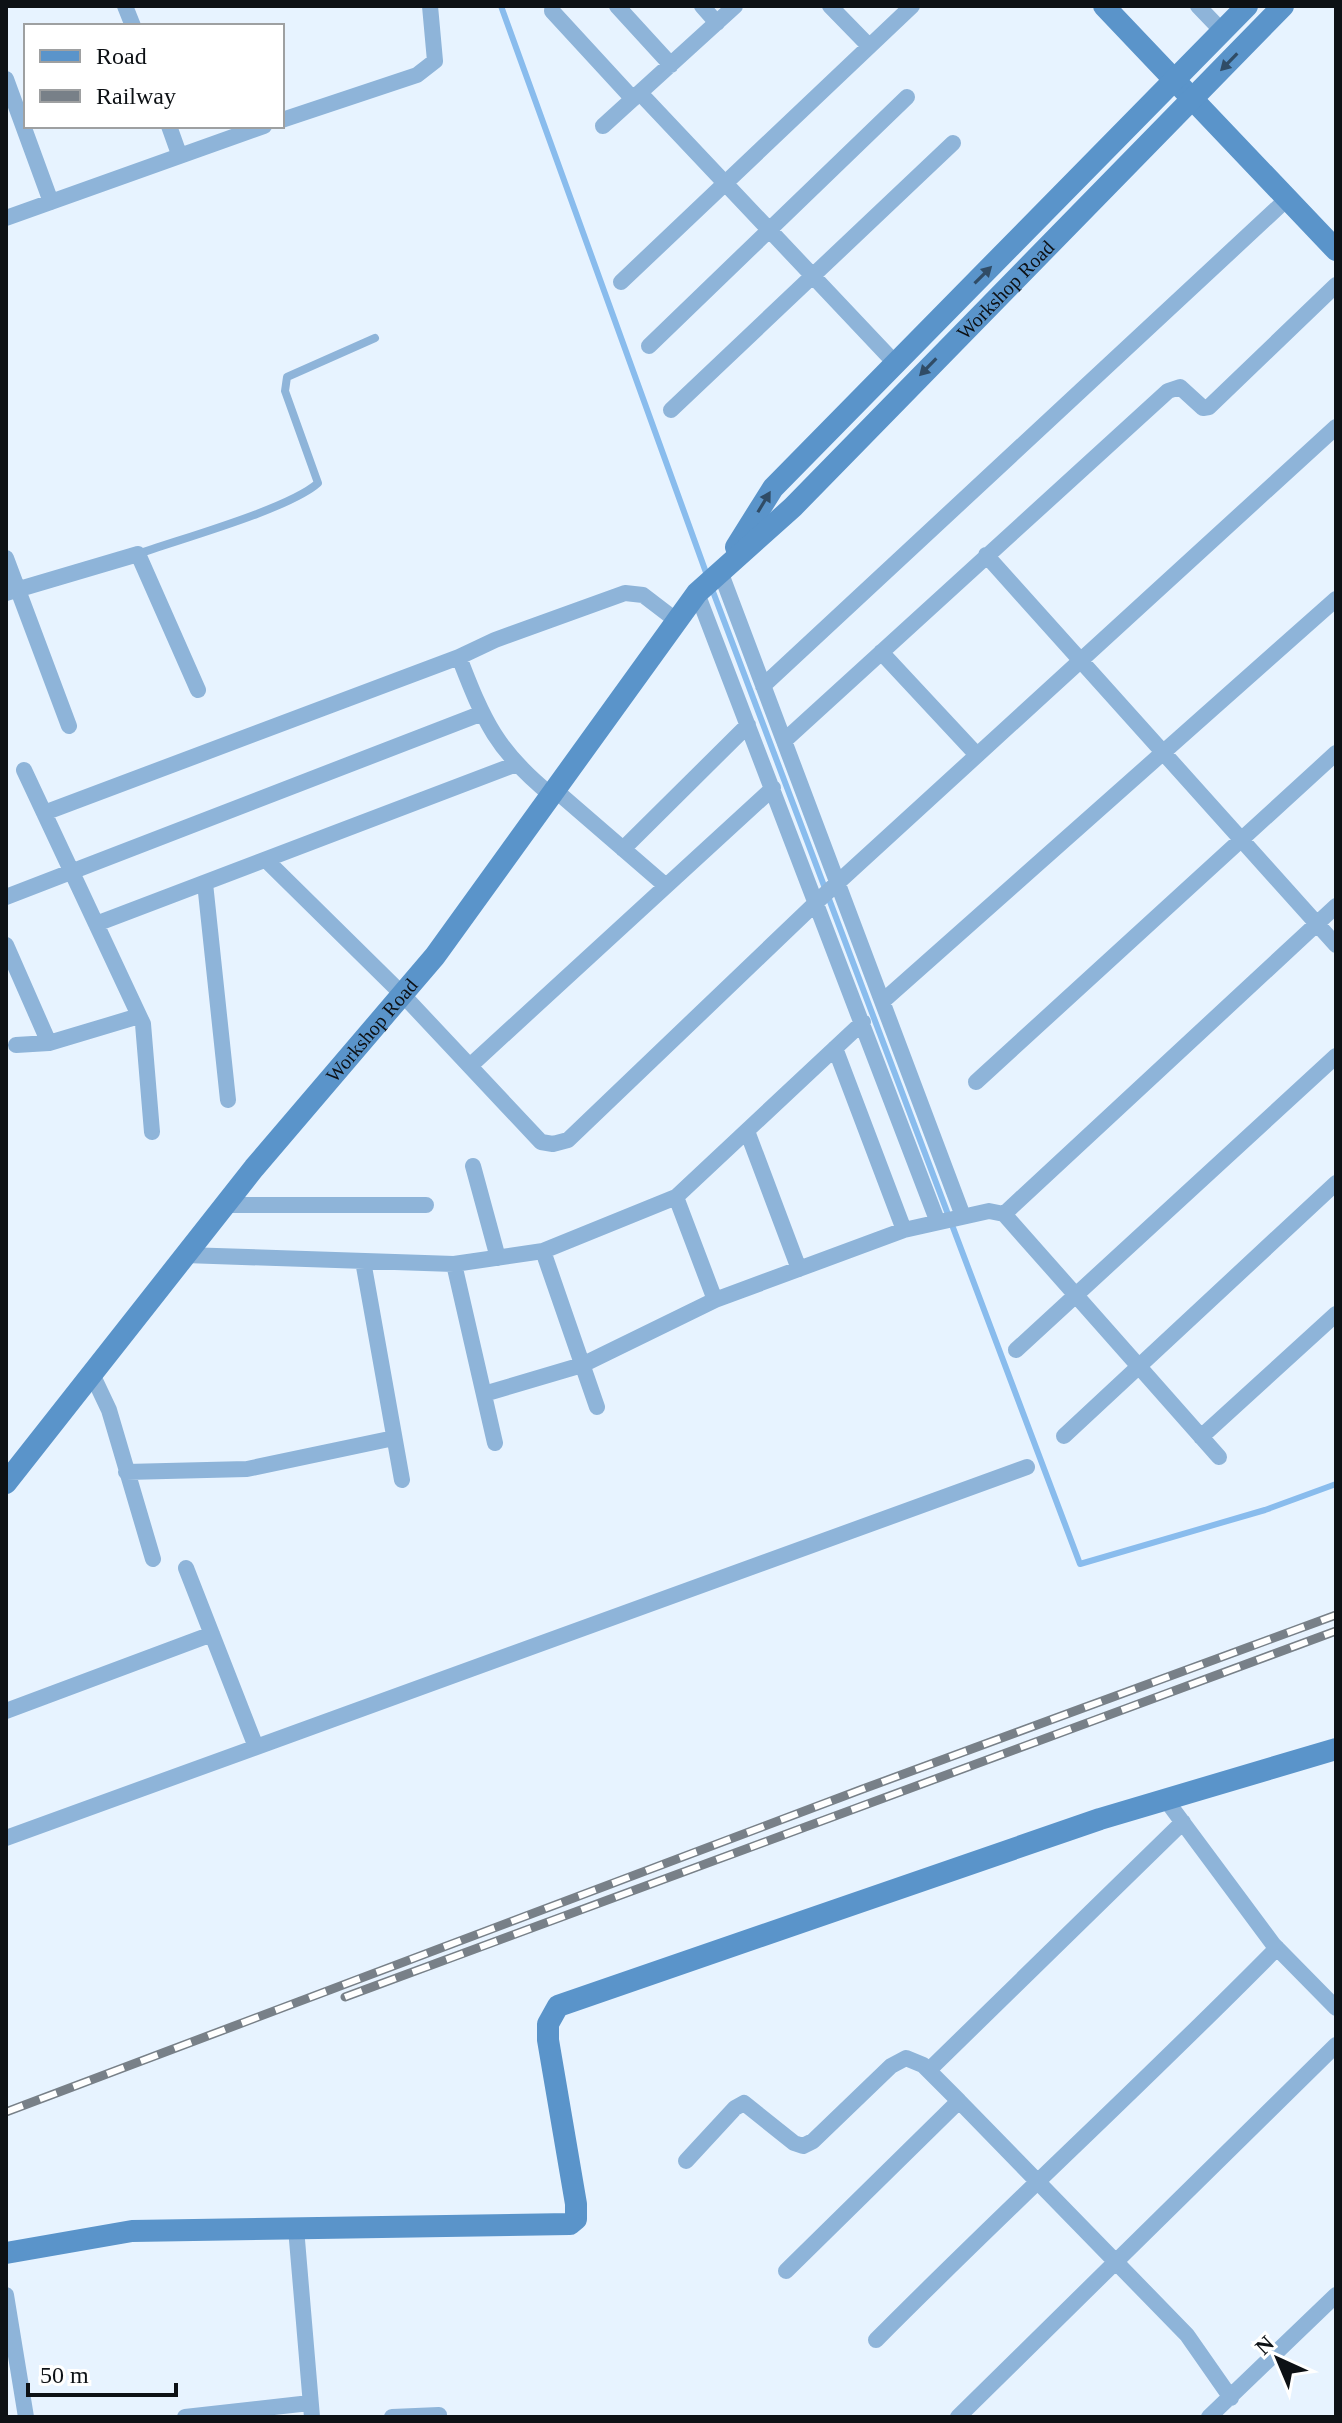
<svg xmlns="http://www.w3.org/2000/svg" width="1342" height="2423" font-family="'Times New Roman',serif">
  <rect width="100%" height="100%" fill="#e7f3ff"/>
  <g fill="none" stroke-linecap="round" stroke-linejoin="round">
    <!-- stream -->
    <path stroke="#89bced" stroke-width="6" d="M501,6l207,572
      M712,589l368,975 185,-54 71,-26"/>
    <!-- lane -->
    <path stroke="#8eb4d9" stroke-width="8" d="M138,554c42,-15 151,-45 180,-71l-33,-92 2,-14 88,-39"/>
    <!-- street -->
    <path stroke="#8eb4d9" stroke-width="16" d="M125,6l8,20
      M617,6l54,59
      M702,6l15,17
      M830,6l39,40
      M1198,6l24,25
      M552,11l81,88
      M6,79l45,123
      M640,93l255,270
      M282,120l135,-45 18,-14 -5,-55
      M169,126l10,28
      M603,126l132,-120
      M6,218l258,-92
      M621,282l291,-276
      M649,346l258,-249
      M671,410l282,-267
      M986,555l350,390
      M6,558l63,168
      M720,571l243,645
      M6,593l132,-39 60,136
      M697,593l240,627
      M881,652l96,103
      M763,686l524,-487
      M784,741l384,-350 12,-4 23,21 6,-1 127,-122
      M24,770l119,254 9,108
      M555,790l111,96
      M551,795c-54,-44 -67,-73 -92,-138l36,-17 130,-47 18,2 34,26
      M44,813l415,-156
      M623,849l125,-124
      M266,860l137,135 138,147 12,2 15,-4 254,-243 514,-470
      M205,883l23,217
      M6,897l474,-183
      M96,924l418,-159
      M6,945l43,98
      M883,1001l453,-402
      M16,1045l33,-2 90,-27
      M835,1048l69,182
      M471,1065l302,-277
      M976,1082l360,-329
      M747,1131l52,138
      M473,1166l25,92
      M225,1205h201
      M1004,1214l332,-308
      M543,1251l54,156
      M185,1255l269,9 89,-13 133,-54
      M363,1261l39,219
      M454,1264l41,179
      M715,1300l-39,-103 187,-175
      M1016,1350l320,-294
      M92,1374l17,36 44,149
      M484,1394l98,-29 133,-65 189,-70 85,-19 15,3 215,243
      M1064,1436l272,-253
      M1201,1437l135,-123
      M126,1472l121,-3 147,-31
      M186,1568l70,179
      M6,1711l206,-77
      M1166,1800l107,144 63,64
      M6,1838l1021,-371
      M929,2070l254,-248
      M686,2161l49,-53 9,-5 50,40 9,3 10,-5 78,-75 15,-8 17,7 36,36
      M296,2228l16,189
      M786,2271l173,-170 228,234 44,63
      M6,2295l20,122
      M876,2340c132,-133 270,-259 401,-392
      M185,2417l125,-14
      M392,2417l47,-2
      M958,2417l378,-372
      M1209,2417l127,-122"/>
    <!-- secondary -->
    <g stroke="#5a94ca" stroke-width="22">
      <path d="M1104,6l232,244"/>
      <path d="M736,547l37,-59 474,-482"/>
      <path id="s1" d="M6,1483l248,-315 181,-212 262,-363 96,-86 490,-501"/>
      <path d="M6,2253l126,-22 438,-7 6,-5v-15l-28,-164v-16l10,-18 542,-187 236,-70"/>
    </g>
    <!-- rail casing -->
    <g stroke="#788088" stroke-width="9">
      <path id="rail" d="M345,1997l991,-366
        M6,2112l854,-322 476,-175"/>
    </g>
    <!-- rail -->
    <use href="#rail" stroke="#fff" stroke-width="6" stroke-dasharray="18" stroke-linecap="butt"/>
  </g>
  <!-- one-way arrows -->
  <defs><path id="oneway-solid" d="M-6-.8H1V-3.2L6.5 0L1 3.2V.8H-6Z" transform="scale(2)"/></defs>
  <g fill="#304c66">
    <use href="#oneway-solid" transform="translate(1229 62) rotate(134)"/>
    <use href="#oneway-solid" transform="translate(983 275) rotate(-45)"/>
    <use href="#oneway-solid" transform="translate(928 367) rotate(134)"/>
    <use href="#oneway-solid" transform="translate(764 502) rotate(-59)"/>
  </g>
  <g text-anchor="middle" stroke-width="7" stroke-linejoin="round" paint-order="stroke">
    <!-- street labels -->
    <g font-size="20" fill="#0d1115" stroke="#fff">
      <text dy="7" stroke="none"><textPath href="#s1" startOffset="1560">Workshop Road</textPath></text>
      <text dy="7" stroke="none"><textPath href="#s1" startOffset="582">Workshop Road</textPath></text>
    </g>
  </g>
  <!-- border -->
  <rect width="1342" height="2423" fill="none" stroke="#0d1115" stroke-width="16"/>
  <!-- legend -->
  <rect x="24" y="24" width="260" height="104" fill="#ffffff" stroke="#9ea0a1" stroke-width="2"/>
  <rect x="40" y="50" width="40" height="12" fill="#5a94ca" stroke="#9ea0a1" stroke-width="2"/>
  <text x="96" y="64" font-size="24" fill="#0d1115">Road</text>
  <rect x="40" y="90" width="40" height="12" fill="#788088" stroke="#9ea0a1" stroke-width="2"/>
  <text x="96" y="104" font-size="24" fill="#0d1115">Railway</text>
  <!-- north arrow -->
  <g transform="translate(1278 2359) rotate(316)" stroke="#ffffff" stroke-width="6" paint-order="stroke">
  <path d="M0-6L14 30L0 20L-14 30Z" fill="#0d1115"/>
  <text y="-12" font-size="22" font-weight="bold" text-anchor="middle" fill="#0d1115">N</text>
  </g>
  <!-- scale -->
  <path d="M28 2383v12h148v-12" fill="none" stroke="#0d1115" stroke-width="4"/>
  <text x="40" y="2383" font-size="24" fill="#0d1115" stroke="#ffffff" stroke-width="6" paint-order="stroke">50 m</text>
</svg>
